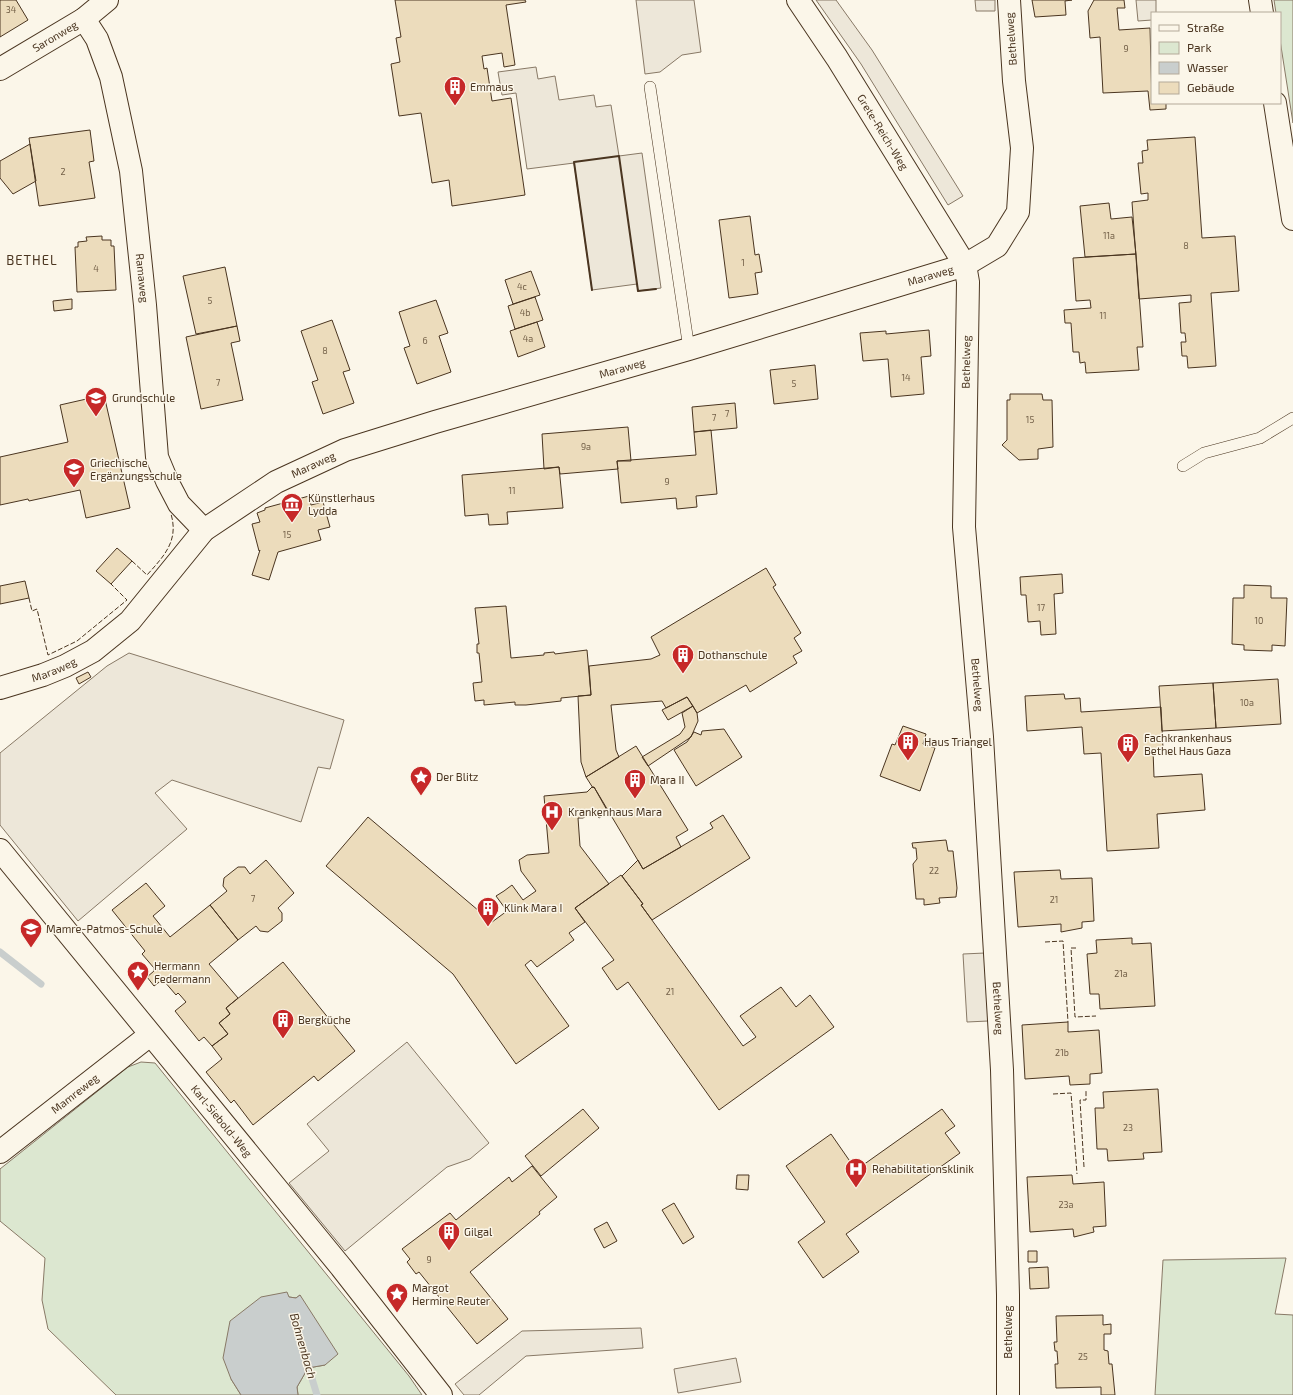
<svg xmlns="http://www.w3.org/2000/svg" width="1293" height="1395" font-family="'Exo 2',sans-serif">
  <rect width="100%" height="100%" fill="#fbf6e9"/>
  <!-- green -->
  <path fill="#dce7d0" stroke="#887966" d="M1274,0h19v123l-13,-83v-27h-4z
    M141,1062l14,1 254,313 13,19h-124l-1,-8 11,-19 17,-3 -25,-70 -4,3 -7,-1 -58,82 10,16h-125l-68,-66 -6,-29 3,-42 -45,-37v-52l128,-102z
    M1286,1258l-11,56 18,1v80h-138l8,-135z"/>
  <!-- parking -->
  <path fill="#ede7d9" stroke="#887966" d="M636,0h58l7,52 -19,3 -22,17 -15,2z
    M816,0h20l36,50 91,146 -15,9 -87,-141z
    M975,0h20v11h-19z
    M1136,0h20v13h-4v7l-14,1z
    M536,67l2,12 17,-3 4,24 35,-5 2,12 15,-2 8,51 23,-3 19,135 -23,3 -1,-7 -45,6 -18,-127 -47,6 -11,-76 -14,2 -4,-23z
    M129,653l215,67 -14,49 -12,-2 -17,55 -129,-42 -17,13 32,36 -109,92 -78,-96v-72l107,-87z
    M985,953l3,68 -21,1 -4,-68z
    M407,1042l82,101 -19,16 -23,8 -102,84 -56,-68 40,-32 -22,-27z
    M641,1328l2,20 -117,8 -47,39h-15l-9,-11 67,-53z
    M736,1358l5,24 -63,11 -4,-24z"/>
  <!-- water -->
  <path fill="#c9cecd" stroke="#887966" d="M287,1292l2,5 7,1 4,-3 38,59 -13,11 -17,3 -11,19 1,8h-57l-10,-16 -8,-21 7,-37 31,-24z"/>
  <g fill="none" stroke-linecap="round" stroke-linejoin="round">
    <!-- stream -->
    <path stroke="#c9cecd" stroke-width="7" d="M0,952l41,32
      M306,1359l11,36"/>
  </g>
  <!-- building -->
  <path fill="#ecdcbc" stroke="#4a3520" d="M0,0h16l12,20 -28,17z
    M395,0h130l1,2 -20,3 9,60 -11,2 -2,-14 -20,3 2,13 3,-1 5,33 19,-3 14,97 -73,11 -3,-26 -17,3 -11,-70 -22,3 -8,-52 9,-2 -4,-24 5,-1z
    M1032,0h40l-7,1 1,14 -31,2z
    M1094,0h30l1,8h-8l2,22 31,-2 2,75h14v6l-16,1 -2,-19 -45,2 -3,-56 -10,1 -2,-27z
    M90,130l4,31 -5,1 6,36 -56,8 -10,-68z
    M1195,137l7,101 33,-2 4,55 -28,2 5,73 -28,2 -1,-12h-5l-1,-14h5l-1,-9h-4l-2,-30 12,-1v-7l-52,4 -7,-97 16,-2v-7l-7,1 -3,-31h5l-1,-12 6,-1 -1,-10z
    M30,144l6,37 -23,13 -13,-16v-17z
    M1109,203l2,16 21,-2 4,37 -51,3 -5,-51z
    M750,216l5,39 4,-1 3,18 -7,1 3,21 -29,4 -10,-78z
    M102,236v4h9v6h3l2,44 -39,2 -2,-45h3v-5l9,-1 -1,-4z
    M1136,254l7,93h-6l2,23 -53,3 -1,-11 -5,1 -1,-11h-6l-2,-29h-6l-1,-13 27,-2 -1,-8 -14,1 -3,-43z
    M225,267l12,59 -41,8 -13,-58z
    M531,271l9,24 -27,9 -8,-24z
    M535,297l8,23 -28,9 -7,-23z
    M72,299v10l-18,2 -1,-10z
    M436,300l12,33 -9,3 12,36 -34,12 -13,-36 6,-2 -11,-34z
    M332,320l18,50 -7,2 11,31 -31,11 -11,-32 6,-2 -17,-49z
    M537,322l8,25 -27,10 -8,-26z
    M237,326l3,15 -9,2 12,57 -42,9 -15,-72z
    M929,330l2,26 -10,1 3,37 -33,3 -3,-38 -25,2 -3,-28 26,-2v3z
    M815,365l3,34 -44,5 -4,-34z
    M1010,394h32l1,6h9l1,47 -15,2v10l-19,1 -17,-15 5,-5v-40h3z
    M104,395l26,113 -44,10 -6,-28 -51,11 -1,-2 -28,6v-48l68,-15 -8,-37z
    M735,403l2,25 -43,4 -2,-25z
    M628,427l3,34h-14l1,8 -58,5 -1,-7 -15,2 -2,-35z
    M711,430l6,64 -21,2 1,11 -20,2 -1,-11 -55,5 -4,-42 79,-6 -2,-23z
    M559,467l4,41 -56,4 1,12 -19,1 -1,-11 -23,2 -3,-41z
    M309,496l2,9 12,-3 7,25 -12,3 3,10 -43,12 -9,28 -17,-5 8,-25 -1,1 -7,-27 8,-2 -3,-9 8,-3v-2z
    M117,548l15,13 -21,23 -15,-13z
    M766,568l10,17 -3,2 28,46 -7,5 8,13 -9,5 4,7 -47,29 -4,-7 -49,28 -10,-16 -21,11 -4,-7 -51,4 5,45 3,7 -33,20 -5,-15 -3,-66 13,-1 -2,-29 62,-7 9,-4 -9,-18z
    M1062,574l1,19 -9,1 2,40 -15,1 -1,-14 -12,1 -2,-27h-5l-1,-18z
    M25,581l4,17 -29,6v-18z
    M1244,585l27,1v12h16l-2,48 -13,-1v6l-28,-1v-5l-12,-1 1,-46h11z
    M506,606l5,52 33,-3v-2l10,-1 1,2 32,-4 4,45 -30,3v3l-35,4h-11v-3l-31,3v-5l-9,1 -2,-18 9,-1 -3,-29h-2v-9h2l-4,-36z
    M88,672l3,5 -12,7 -3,-6z
    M1278,679l3,45 -65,4 -3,-45z
    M1213,683l3,45 -54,3 -3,-45z
    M1064,694l1,5 15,-1 1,14 80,-5 2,42 -10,1 1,27 48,-3 3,36 -48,4 2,34 -52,3 -6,-98 -17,1 -2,-27 -55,4 -2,-35z
    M687,697l6,9 -25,14 -6,-10z
    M693,706l4,7 1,8 -7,16 -43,29 -6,-9 38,-23 5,-7 -3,-14z
    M903,726l23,8 -3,10 12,4 -15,43 -40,-15 12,-32 3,1z
    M724,729l18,28 -46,29 -22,-36 13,-8 7,-10 7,3 1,-4z
    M636,746l52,84 -12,7 5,10 -38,22 -49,-82 -1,1 -7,-11z
    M592,787h2l14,25 -9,6 -4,-7 -12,7h-5l2,28 29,38 -34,24 10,14 -16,11 5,7 -37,27 -6,-7 -6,5 44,61 -53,38 -63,-90 -127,-108 42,-49 124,105 15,-11 -11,-15 8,-5 8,-6 11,15 13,-9 -15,-20 -2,-11 8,-5 22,-2 -5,-57 43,-4z
    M723,815l27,43 -98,62 -11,-15 2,-1 -21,-28 16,-16 5,9 70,-41 -3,-5z
    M946,840l2,11h5l4,37 -1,9 -17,1 1,5 -16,2v-6h-8l-3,-35 4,-5 -1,-11h-3l-1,-5z
    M266,860l28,33 -16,15 4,5v8l-14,11 -8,-1 -4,-5 -18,14 -28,-35 17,-14 -4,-5 1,-8 14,-11h7l5,7z
    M1060,870l1,9 31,-1 2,43 -12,1v6l-21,4v-8l-43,3 -4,-55z
    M621,875l22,29 -2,1 102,141 13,-9 -16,-21 41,-29 15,20 14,-12 24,32 -115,83 -91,-128 -11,8 -15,-22 12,-8 -39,-52z
    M146,883l19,23 -12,10 17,21 40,-32 28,35 -29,24 29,34 -12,10 4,6 -11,9 9,11 -16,12 -8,-9 -5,4 -24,-30 11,-9 -6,-7 -2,-2 -2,2 -12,-14 -2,-1 -8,6 -7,-9 7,-6v-3l-12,-14 3,-3 -33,-41z
    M1132,938v6l19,-1 4,63 -55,3 -1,-15h-9l-3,-40 10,-1 -1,-13z
    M283,962l72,89 -37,30 -4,-5 -61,49 -19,-25 -3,3 -25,-31 16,-13 -10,-13 16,-12 -9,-11 11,-9 -4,-6z
    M1068,1022v10l31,-2 3,43 -12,1v10l-20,1 -1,-9 -44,3 -3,-54z
    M1158,1089l4,63 -19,1 1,6 -36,2 -1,-12h-10l-2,-41h9l-1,-16z
    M583,1109l16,19 -58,48 -16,-20z
    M942,1109l13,17 -10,7 15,20 -114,81 13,18 -36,26 -25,-36 27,-20 -39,-56 45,-32 25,36z
    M532,1166l25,31 -18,15 1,2 -70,58 38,47 -31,25 -58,-72 -3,2 -9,-12 3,-3 -8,-10 48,-36 6,7 53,-43 3,5z
    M737,1175h12l-1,15 -12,-1z
    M1072,1175l1,9 31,-2 2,44 -13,1 1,5 -20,5 -1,-8 -43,3 -3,-55z
    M674,1203l20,34 -11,7 -21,-34z
    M607,1222l10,19 -13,7 -10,-19z
    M1028,1251h9v11h-9z
    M1048,1267l1,21 -19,1 -1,-21z
    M1103,1315v10l8,-1v10h-7v16l4,1 1,13h3l3,31h-14v-8l-45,1 -1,-24h3l-1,-13h-2l-1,-9h3l-1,-26z"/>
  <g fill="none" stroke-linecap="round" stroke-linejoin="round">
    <!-- service casing -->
    <g stroke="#4a3520" stroke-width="12">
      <path id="service" d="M650,87l39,262
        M1183,466l21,-13 56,-15 33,-20"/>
    </g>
    <!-- minor casing -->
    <g stroke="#4a3520" stroke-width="24">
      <g id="minor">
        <path id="s1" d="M798,0l39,58 128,207 3,17 -4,245 18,210 20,333 6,225v100"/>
        <path d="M1260,0l2,13"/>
        <path id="s2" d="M84,19l13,20 14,38 20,94 14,134 12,152 10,24 12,23 25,26"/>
        <path id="s3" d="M0,69l84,-50 23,-19"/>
        <path d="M1275,103l18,116"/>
        <path id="s4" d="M0,688l43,-13 22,-9 28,-15 37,-30 74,-91 72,-48 69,-32 90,-28 254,-73 276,-84 32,-19 21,-34 4,-64 -8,-67 -5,-81"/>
        <path id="s5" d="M0,850l341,417 100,128"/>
        <path id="s6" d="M0,1152l150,-117"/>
      </g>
    </g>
    <!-- service -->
    <use href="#service" stroke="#fbf6e9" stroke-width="11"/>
    <!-- minor -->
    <use href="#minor" stroke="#fbf6e9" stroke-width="22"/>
    <!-- fence -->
    <path stroke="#4a3520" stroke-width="1" stroke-dasharray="5 2" stroke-linecap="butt" d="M132,561l15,14c17,-19 32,-34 24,-61
      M29,598l3,13 5,-2 11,46 29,-14 50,-41 -16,-16
      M1045,942l18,-1 5,81
      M1076,948h-5l4,69 21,-1
      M1053,1094l18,-1 6,81
      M1084,1167l-4,-67h6v-10"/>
    <!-- wall -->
    <path stroke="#4a3520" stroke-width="2" d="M592,290l-18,-128 45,-6 19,135 18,-2"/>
  </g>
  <!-- icons -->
  <defs>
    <g id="building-pin" transform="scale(1.15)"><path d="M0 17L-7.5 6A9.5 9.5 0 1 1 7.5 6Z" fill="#c62828" stroke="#fbf6e9"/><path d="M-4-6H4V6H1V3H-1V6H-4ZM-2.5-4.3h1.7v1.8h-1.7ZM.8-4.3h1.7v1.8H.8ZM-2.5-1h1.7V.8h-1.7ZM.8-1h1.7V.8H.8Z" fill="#fff"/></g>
    <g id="school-pin" transform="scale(1.15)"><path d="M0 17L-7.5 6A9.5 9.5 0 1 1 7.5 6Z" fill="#c62828" stroke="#fbf6e9"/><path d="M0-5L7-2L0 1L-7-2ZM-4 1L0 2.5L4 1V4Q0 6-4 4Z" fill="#fff"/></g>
    <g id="museum-pin" transform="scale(1.15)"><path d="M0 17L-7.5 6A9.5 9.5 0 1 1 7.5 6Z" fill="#c62828" stroke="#fbf6e9"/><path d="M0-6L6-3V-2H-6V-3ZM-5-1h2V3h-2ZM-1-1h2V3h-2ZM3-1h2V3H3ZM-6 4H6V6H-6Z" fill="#fff"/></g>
    <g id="sight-pin" transform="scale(1.15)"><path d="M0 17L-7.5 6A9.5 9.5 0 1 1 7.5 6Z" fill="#c62828" stroke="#fbf6e9"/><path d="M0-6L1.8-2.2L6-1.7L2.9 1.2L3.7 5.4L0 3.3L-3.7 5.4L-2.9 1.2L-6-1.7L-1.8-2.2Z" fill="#fff"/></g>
    <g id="hospital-pin" transform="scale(1.15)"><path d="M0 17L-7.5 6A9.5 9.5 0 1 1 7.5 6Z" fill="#c62828" stroke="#fbf6e9"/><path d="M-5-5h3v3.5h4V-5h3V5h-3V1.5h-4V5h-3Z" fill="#fff"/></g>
  </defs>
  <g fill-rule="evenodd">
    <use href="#building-pin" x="455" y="87"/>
    <use href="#school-pin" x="96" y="398"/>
    <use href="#school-pin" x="74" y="469"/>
    <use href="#museum-pin" x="292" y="504"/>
    <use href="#building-pin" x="683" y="655"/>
    <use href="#building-pin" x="908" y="742"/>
    <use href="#building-pin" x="1128" y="744"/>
    <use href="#sight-pin" x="421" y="777"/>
    <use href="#building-pin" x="635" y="780"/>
    <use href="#hospital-pin" x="552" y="812"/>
    <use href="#building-pin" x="488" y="908"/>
    <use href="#school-pin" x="31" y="929"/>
    <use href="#sight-pin" x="138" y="972"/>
    <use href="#building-pin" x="283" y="1020"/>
    <use href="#hospital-pin" x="856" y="1169"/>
    <use href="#building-pin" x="449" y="1232"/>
    <use href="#sight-pin" x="397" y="1294"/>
  </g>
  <g text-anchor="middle" stroke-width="3" stroke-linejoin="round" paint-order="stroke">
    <!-- number labels -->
    <g font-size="9" fill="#725f47">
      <text x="11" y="13">34</text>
      <text x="1126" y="52">9</text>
      <text x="63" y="175">2</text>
      <text x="1109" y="239">11a</text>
      <text x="1186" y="249">8</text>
      <text x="743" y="266">1</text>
      <text x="96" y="272">4</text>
      <text x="522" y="290">4c</text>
      <text x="210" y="304">5</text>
      <text x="525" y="316">4b</text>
      <text x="1103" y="319">11</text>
      <text x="528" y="342">4a</text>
      <text x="425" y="344">6</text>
      <text x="325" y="354">8</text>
      <text x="906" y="381">14</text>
      <text x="218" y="386">7</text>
      <text x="794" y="387">5</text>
      <text x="727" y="417">7</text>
      <text x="714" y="421">7</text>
      <text x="1030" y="423">15</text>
      <text x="586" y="450">9a</text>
      <text x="667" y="485">9</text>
      <text x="512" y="494">11</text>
      <text x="287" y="538">15</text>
      <text x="1041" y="611">17</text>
      <text x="1259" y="624">10</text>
      <text x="1247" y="706">10a</text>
      <text x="934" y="874">22</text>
      <text x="253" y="902">7</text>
      <text x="1054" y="903">21</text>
      <text x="1121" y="977">21a</text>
      <text x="670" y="995">21</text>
      <text x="1062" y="1056">21b</text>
      <text x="1128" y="1131">23</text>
      <text x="1066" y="1208">23a</text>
      <text x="429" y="1263">9</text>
      <text x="1083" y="1360">25</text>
    </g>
    <!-- street labels -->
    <g font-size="11" fill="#4a3520" stroke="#fbf6e9">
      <text dy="4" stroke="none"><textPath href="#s3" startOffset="64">Saronweg</textPath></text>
      <text transform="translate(1011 39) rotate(-94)" y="4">Bethelweg</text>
      <text dy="4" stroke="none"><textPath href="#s1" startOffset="157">Grete-Reich-Weg</textPath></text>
      <text dy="4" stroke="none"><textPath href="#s4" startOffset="1039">Maraweg</textPath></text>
      <text dy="4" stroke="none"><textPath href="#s2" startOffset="268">Ramaweg</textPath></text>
      <text transform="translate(966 362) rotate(-89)" y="4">Bethelweg</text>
      <text dy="4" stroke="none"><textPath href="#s4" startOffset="717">Maraweg</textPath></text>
      <text dy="4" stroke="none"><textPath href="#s4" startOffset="393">Maraweg</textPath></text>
      <text dy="4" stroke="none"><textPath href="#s4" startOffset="57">Maraweg</textPath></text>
      <text dy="4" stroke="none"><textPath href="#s1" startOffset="734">Bethelweg</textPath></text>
      <text dy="4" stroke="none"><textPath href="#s1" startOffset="1058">Bethelweg</textPath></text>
      <text dy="4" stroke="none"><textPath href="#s6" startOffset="95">Mamreweg</textPath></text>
      <text dy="4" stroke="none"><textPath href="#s5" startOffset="350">Karl-Siebold-Weg</textPath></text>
      <text transform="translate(1008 1332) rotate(-90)" y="4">Bethelweg</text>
    </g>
    <!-- poi labels -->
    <g font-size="11" fill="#4a3520" stroke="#fbf6e9" text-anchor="start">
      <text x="470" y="91">Emmaus</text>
      <text x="112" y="402">Grundschule</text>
      <text x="90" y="467">Griechische<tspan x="90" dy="13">Ergänzungsschule</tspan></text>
      <text x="308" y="502">Künstlerhaus<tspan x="308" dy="13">Lydda</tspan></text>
      <text x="698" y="659">Dothanschule</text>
      <text x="1144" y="742">Fachkrankenhaus<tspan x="1144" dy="13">Bethel Haus Gaza</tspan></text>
      <text x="924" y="746">Haus Triangel</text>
      <text x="436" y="781">Der Blitz</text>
      <text x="650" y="784">Mara II</text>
      <text x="568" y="816">Krankenhaus Mara</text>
      <text x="504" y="912">Klink Mara I</text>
      <text x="46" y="933">Mamre-Patmos-Schule</text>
      <text x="154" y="970">Hermann<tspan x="154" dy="13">Federmann</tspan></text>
      <text x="298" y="1024">Bergküche</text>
      <text x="872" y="1173">Rehabilitationsklinik</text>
      <text x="464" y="1236">Gilgal</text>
      <text x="412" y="1292">Margot<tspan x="412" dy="13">Hermine Reuter</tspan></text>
    </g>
    <!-- water labels -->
    <g font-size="12" font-style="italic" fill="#4a3520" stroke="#fbf6e9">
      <text transform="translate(303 1346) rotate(74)" y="4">Bohnenbach</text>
    </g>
    <!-- quarter labels -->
    <g font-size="13" letter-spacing="1" fill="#4a3520" stroke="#fbf6e9">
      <text x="32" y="265">BETHEL</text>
    </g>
  </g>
  <!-- legend -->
  <rect x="1151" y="12" width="130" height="92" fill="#fbf6e9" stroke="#b4a999"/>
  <rect x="1159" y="25" width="20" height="6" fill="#fbf6e9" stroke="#b4a999"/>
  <text x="1187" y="32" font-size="12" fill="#4a3520">Straße</text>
  <rect x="1159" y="42" width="20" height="12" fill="#dce7d0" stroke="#b4a999"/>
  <text x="1187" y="52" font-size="12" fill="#4a3520">Park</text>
  <rect x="1159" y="62" width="20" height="12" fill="#c9cecd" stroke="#b4a999"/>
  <text x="1187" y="72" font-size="12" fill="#4a3520">Wasser</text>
  <rect x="1159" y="82" width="20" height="12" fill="#ecdcbc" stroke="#b4a999"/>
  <text x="1187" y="92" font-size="12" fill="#4a3520">Gebäude</text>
</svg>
